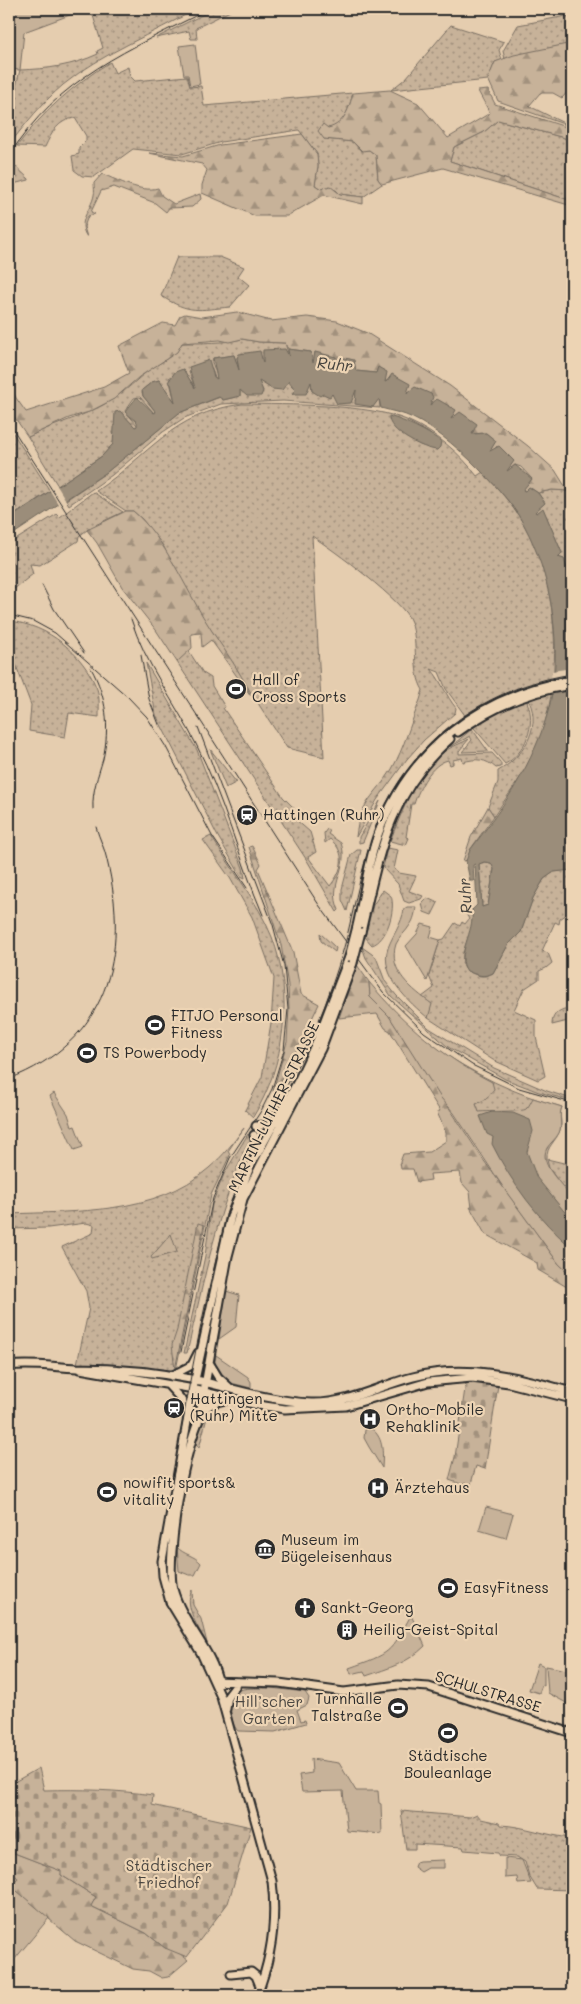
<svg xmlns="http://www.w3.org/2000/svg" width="581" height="2004" font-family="Mali,sans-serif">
  <defs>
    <pattern id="grass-dots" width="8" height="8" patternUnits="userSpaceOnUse" patternTransform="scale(1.25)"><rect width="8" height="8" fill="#c7b299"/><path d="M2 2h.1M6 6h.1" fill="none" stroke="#a2917d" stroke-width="1.8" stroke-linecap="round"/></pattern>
    <pattern id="forest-firs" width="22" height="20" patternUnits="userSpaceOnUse" patternTransform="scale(1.25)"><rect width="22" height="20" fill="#c7b299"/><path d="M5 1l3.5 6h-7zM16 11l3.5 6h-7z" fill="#a2917d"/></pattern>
    <pattern id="cemetery-stones" width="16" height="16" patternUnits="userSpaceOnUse" patternTransform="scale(1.25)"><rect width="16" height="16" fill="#c7b299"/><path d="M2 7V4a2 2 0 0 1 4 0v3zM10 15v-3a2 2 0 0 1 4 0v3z" fill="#a2917d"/></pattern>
  </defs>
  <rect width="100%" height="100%" fill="#e5cdaf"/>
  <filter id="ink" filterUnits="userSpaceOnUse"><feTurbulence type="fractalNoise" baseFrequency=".02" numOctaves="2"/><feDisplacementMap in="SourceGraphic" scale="10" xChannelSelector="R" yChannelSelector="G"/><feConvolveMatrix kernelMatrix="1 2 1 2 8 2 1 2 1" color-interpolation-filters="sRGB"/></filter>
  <g filter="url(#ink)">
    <!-- grass -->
    <path fill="url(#grass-dots)" stroke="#796e62" fill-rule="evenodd" d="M91,9h105c-43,25 -94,44 -133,76 -21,18 -37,38 -54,60v-30l11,-45c28,-1 52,-4 78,-16l-1,-3 6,-3z
      M214,9h20l-38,19 1,11h-6l-2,-8 -33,7z
      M572,15v28l-67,16 -2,-8 15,-26z
      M451,25l53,17 -5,8 3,10 -7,2 -7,18 -97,10 15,-12z
      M110,62l5,11 13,-6 2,9 5,5 52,-5 3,11 11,-1 3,20 149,-13c-4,15 -8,31 -25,36l-4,10 29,3 8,9 8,-1 7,5 2,24 4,5 -19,13 -23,-3 -4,-4 -15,-1 -6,-4 3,-19 -1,-12 -18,-24 -78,12 -39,12 -49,-5 -39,28 -12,-1 -8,-6 -2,-14 7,-2v-6l7,-7v-5l-11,-18c-17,2 -23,14 -30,29l-28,-1c26,-34 56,-61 93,-84z
      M498,120l74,20v61l-122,-40 4,-14 30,-15z
      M11,162l18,17v1l-20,5v-20z
      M177,257h43l24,10 -6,9 11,9 -19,22c-32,3 -40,7 -69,-11z
      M242,339l17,3 26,1 4,13h-25l-1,8 -1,-3 -25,-3 2,13 -5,-16 -21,3 -1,4 6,17 -3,-1 -7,-18 -19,12 7,18 -13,-21 -14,9 6,24 -16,-22 -7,2 -10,8 1,6 13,16 -2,1 -14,-16 -6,1 -9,13 13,15 -3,1 -15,-15 -7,32 -11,12 -44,30 -30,-49c27,-14 60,-21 85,-38 13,-8 24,-20 36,-29 12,-8 26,-14 33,-27 18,0 43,0 60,-4z
      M258,381h4l10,8 16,-8 7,9 -3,4 19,-12 1,9 20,3 18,9 6,-14 2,4 -3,8 19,4 5,-7 1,10 -97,-7 -62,3 -37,14 -21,14 -51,43 -43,30 -3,-5 41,-28 72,-59 41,-16 3,3 17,-4v-6l23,1z
      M242,404c45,1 127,-1 167,17 27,12 51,32 68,55l6,-4c14,16 29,32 40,51 38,64 42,165 10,232 -10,21 -26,41 -39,61l-6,-9 10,-25v-11c24,-13 44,-42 31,-70l-2,1c10,22 -2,52 -22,62l-31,-36 -28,-39 -7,-17 -8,-3c10,11 15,27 25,39l-1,5 -31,27 -17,19 -30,41 -21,37c4,-37 19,-40 36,-68 12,-21 19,-47 28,-69l3,-10c-12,-20 -4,-46 -12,-68 -6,-20 -79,-73 -99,-86l12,221 -37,-9 -81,-125 -34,-58 -8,-18 -22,-28 -9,-8h-7l-30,-20c55,-37 74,-77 146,-87zM407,421l22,12 8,17 -17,-5 -13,-8z
      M11,430l39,61 -41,27v-87z
      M552,490l16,1 4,6v91l-7,-7 -1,-22 -7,-2 5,-4 -19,-44 -6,4 -3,-1 11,-9 -7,-10z
      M93,492l30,20 -32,15 -12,9 -1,5 -38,24 -10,-1 3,10 -24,19v-49l48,-30 3,3z
      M9,621c39,4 74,32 88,68 3,8 2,19 2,28l-30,-4 -4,24 -36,-6 2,-26 -22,-58z
      M188,650l15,23 8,5 1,8 13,21 -2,1 60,89 10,10 2,12 15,13 6,20 -8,5 22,29c13,-16 17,-33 0,-47l-5,4 -1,-10 3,-4 3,2 -2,3 13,9c9,25 -14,41 -2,67l-2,2 -29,-50 -131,-200z
      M146,663l51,87 46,118 2,10 -4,-2 -24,-41 -61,-120z
      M472,729l16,22 -26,1 10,-12 -2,-4 -20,11z
      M469,739l-10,12v3l33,-1 9,10v4l-5,1c-10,-9 -20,-10 -33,-6l-1,-4 -9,2v4l-3,1 -2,-5c-17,4 -29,28 -34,44h-3l-5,33 3,1 -3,7 -16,-4c13,-31 26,-69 55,-90 6,-4 17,-8 24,-12z
      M210,749l26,33h1l-11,6z
      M380,801l-17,41 -4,1v-6z
      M211,836c20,33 46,64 61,101 22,57 13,129 -19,180l-8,-7 17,-33 9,-54 3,-45 -22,-61 -22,-39 -27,-38z
      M387,848l11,2 -4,19 5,4 17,3 -7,15 14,5 -2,3 -12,4 -5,-2 -6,-17 -15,-16z
      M357,850h4l-14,61 -5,-11v-11l9,-34z
      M484,862l7,1 3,6 -6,36 -6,2 -3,-43z
      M566,870h6v50l-1,-12 -4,6 -7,5 -1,5 -4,-2 -13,29 6,2 4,10 -6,5 -7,3v8l-15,10 -10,21 22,10v17l9,39 -7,4 -45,-20 -65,-42 3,-14 -9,-7 12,-9 -5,-12 11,-36 4,-1 11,-16 5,3 2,-4 3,2 4,-5 -4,-7 1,-4 6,1c0,3 2,8 2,11 -2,17 -25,45 0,54 7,3 12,3 19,-1l15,-28 13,-13 12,-34 11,-19 10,-7z
      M383,890l8,6c5,13 -4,45 -19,49l-7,-8 8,-32z
      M427,898l11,5 -6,12 -8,-3 -2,-9z
      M320,933l16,15 -1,4 -14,-11z
      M362,947l14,10 9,24 11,14 33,33 65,40 53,23 25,8v2l-33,-9 -34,-13 -57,-32 -57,-51 -25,-38z
      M564,1009h5l3,4v7l-20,5c0,-9 4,-13 12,-16z
      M433,1046c40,28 81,48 129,61 -4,8 1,15 -2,23 -4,12 -14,16 -13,29l25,6v36l-23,-33 -2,-8 -68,-47 -3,-9 10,-5 -18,-26z
      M244,1128l-16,23 2,4 -19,40 -35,175 -99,-6 12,-56 -3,-17 -24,-44 31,-14 1,-8 -8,-2 -38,5 -39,1v-15c67,-3 146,1 200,-46 14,-12 25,-26 35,-40z
      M248,1134l3,4c-33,67 -47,142 -64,215h-3l21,-97 7,-52 12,-30z
      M209,1410l-10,38 -4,-6 11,-30z
      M192,1590l1,15 8,14 6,24c-8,-14 -24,-37 -15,-53z
      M401,1811l69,6 7,-3 4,5 18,4 1,2c25,1 47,11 72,13v52l-35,-1 -8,-13 -4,-14 -8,-5 -17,-1 -2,-3 -34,-3 -1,-3 -48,-3v5h-9z"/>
    <!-- forest -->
    <path fill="url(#forest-firs)" stroke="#796e62" d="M572,43v44l-10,11 -9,-5h-13l-11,13 43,21 -74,-26 -10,-22 7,-17 19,-7z
      M390,90l28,13 30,35 42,-25 -12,-22 10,-1 7,14 77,25v11l-74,-20 -14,12 -30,15 -4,14 122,40v5l-129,-38 -61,16 -4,-5 -2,-24 -7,-5 -7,1 -9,-9 -29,-3 -6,-8 5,-7 5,4c17,-4 21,-20 25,-35z
      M302,134l15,20 1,12 -3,19 6,4 9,-3 10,8 23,3v7l-39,-9 -37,21h-32l-53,-23v-8l5,-15 -5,-6 -53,-11 34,3 37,-11z
      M102,174c16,6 39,19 56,14l4,8 12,8 26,-10 1,5 -9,8 -23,1 -3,4 -11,-9 -41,-16 -13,4 -10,21 4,2 -7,2 -4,11 3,10c-11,-16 4,-26 7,-42 1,-3 0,-8 0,-12z
      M237,312l34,9 36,-4 30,4 30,12 83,53 78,60 27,24 13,21 -16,-1 -14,3 -9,-6 -4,4 -3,-1 10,-11 -11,-12 -6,-2 -8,7 -10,-26 -5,6 -2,-1 5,-10 -9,-8 -15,1 -20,-14 -14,-20 -7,5 -23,-12 -15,-18 -5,6 -3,1 -6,-14 -2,5 -20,-2 -3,-11 -13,-3 -1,8 -2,1 -22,-14v10l-2,1 -2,-11 -23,-3 -3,-6 -26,-1 -17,-3 -13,3 -9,-2 -38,3 -5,9 -38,25 -25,22 -25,13 -20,6 -41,19 -19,-28v-26l7,15 10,14 78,-25 25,-14 -10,-27 44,-23 12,2 5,-9 5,-2 17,3z
      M126,511h7c32,27 52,77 74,112 15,25 33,46 44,73l-40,-56 -9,7 -1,-14 -10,1 1,14 -15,14 -21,-32 -34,-43 -25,-44 -10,-13z
      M488,807l6,9 -24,34 -2,10 -5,1 8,-24z
      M252,846l9,18 -3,5 35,83 8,42 18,10 -43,89 -3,-2 14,-49 2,-33 -1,-24 -7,-40 -32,-98z
      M357,965l12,17 1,15 19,19 93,142 77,106 13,12v14l-34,-20 -1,-7 -52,-29 -15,-27 2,1 -2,-16 -8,-9 -2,-11 -30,2 1,6 -14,2 -4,-13h-12l-1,-7 3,-8 26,-2 17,-11v-8l-9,-21 3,-1 -50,-80 -5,-3 -8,-14 -38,4z
      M198,1223l6,2 -29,145 -3,-25 5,-15z
      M9,1851l53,20 -1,4 35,22 -5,9 55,27 19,15 10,2 13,10 -20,17 -6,1 -13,-7 -16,-2 -58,-28 -65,-55 7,-8 -8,-8z"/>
    <!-- cemetery -->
    <path fill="url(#cemetery-stones)" stroke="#796e62" d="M466,1382l32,3 -13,84 -9,-3 -6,21 -21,-7 6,-23z
      M39,1768l5,22c36,-1 73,0 109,5l-1,10 99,22 -23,76 -41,54 -22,-9 -19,-15 -55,-27 5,-9 -35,-22v-4l-52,-20v-66z"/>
    <!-- green -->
    <path fill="#c7b299" stroke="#796e62" d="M9,9h77l-62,23 -4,38 -11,-1z
      M195,44l5,40 -10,2 -2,-11h-4l-5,-29z
      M407,907h9c-1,6 -2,13 -6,18 -4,7 -11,12 -14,19 -9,27 17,46 36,60l-4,14c-19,-16 -49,-43 -40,-70 5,-14 14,-24 16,-39z
      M422,924l11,3 -3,10 10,3 -13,41 -21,-35 11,-12z
      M369,982c35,42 74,75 123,100l2,7 -8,10 -10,5 3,8c8,-1 44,0 47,-3 3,-2 5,-8 7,-11l29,9c-4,9 1,17 -3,26 -3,6 -9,10 -12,15 -10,19 21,38 25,54 4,15 0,57 0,74l-13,-12 -52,-71 -53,-80 -13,-15 -52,-82 -19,-19z
      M54,1093l14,21 4,13 3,-1 8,21 -9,3 -24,-54z
      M171,1234l6,18 -25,7 -1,-2z
      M226,1291l13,4 -3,32 -17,12z
      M216,1355l32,22 3,5v6l-24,-6 -13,-13z
      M369,1427c15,9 14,25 13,41l-13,-21 -5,-9 1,-8z
      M486,1507l27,7 -7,24 -27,-8z
      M177,1547c7,8 17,8 24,16l-6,12h-6l-10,-4z
      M411,1615l14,31c-17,17 -36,22 -59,30l-2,-5 -13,3 -2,-6c42,-15 41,-14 62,-53z
      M538,1663l6,3v20l-2,-1 -3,8 -10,-3z
      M546,1666l21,4 5,16v20l-24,-13z
      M271,1688l34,4 4,6 -2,7 -10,5 4,11 4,-1 1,3 -31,9 -37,-1c-5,-5 -6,-12 -7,-18 -4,-30 17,-24 40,-25z
      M311,1759l28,4 17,28h22l1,12 2,1 1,30 -35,-3 -4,-40 -41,1 -3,-17 13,-2z
      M505,1858l17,2 9,23 -13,1 -1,-7 -12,1z
      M444,1860v8h-16l-7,4 -7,-5 2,-5 3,-1z
      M9,1870l9,8 -7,8 38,32 -40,48z"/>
    <!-- water -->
    <path fill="#9b8d7a" stroke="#6e665a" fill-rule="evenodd" d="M285,349l4,7 -1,-7 23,3 2,11 2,-11 21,5 1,9 3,-9 14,3 2,11 20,2 2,-6 9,5 -2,10 2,-1 5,-7 18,10 -3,9 8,-6 16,7 2,3 -3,8 7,-6 19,11 -5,9 9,-7 17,12 -5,10 14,-1 10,8 -6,10 9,-5 15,15 -7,10 8,-6 17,14 -9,11 2,1 4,-4 9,6 7,10 -10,9 2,1 6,-5 19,45 -4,4 6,2 6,19 -4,3 5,1 1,22 -2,1 2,3v262l-18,2 -10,7 -11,19 -12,34 -13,13 -15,28c-10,5 -16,2 -26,-2 -12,-16 8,-39 5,-61l5,-5 -2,-41 -2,1 1,16h-4l-4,-20 4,-11c36,-46 71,-97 82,-156 9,-56 -1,-119 -28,-169 -13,-25 -34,-45 -53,-64 -18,-17 -36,-32 -58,-43 -10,-5 -22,-7 -32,-10l-2,-9 -6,8 -18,-3 1,-14 -5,13 -14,1 -5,-10 -2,3 -7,-3 -3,2 -8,-5 -1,-9 -5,12h-14l3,-4 -6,-9 -7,9 -10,-1 -13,-8 4,10 -2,5h-14l-7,-6v6l-17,4 -4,-3 -40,16 -72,59 -98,65v-18l93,-63 11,-12 2,-32 5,-1 15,16 2,-1v-4l-12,-10 12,-15 17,16 2,-1 -13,-16 -1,-6 10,-8 7,-2 16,22 -4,-18 -3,-2 7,-10 8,-3 12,19 -6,-21 20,-7 5,17 3,2 -4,-21 21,-3 5,15 -2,-12 2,-4 21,-3 3,12v-13zM484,862l7,1 3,6 -6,36 -6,2 -3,-43z
      M389,416c19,6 35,14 52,25l-1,6 -3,3c-14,-1 -50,-19 -48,-34z
      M492,1112l21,1 17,7 3,11 -6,21 10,26 35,43v27c-34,-29 -60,-64 -80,-104l1,-7 -6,-3 -7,-18z"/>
    <!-- pier -->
    <path fill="#e5cdaf" d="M56,484l11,18 -7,5 -11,-18z
      M572,668v22l-23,4 3,-23z"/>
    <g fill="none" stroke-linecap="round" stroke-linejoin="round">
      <!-- major casing -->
      <g stroke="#2b2b2b" stroke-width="11">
        <path id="major" d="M458,732c34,-25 72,-41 114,-47
          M357,926c7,-29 10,-60 20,-89 32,-88 104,-142 195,-157
          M361,932c18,-77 27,-138 89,-193
          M256,1126l12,-1 9,-5
          M254,1135l5,16
          M210,1364l8,13 11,10
          M9,1366c23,-3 44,1 68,2 40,0 80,4 119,12 39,9 75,21 115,23 37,1 67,-17 102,-26 53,-14 108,0 159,15
          M80,1369l108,19 70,17 27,4 61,-3 82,-24 44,-4 37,5 63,16
          M171,1376l21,-11 6,-12
          M168,1385l12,13 9,15
          M199,1419l29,-163 15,-57 78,-150 32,-86 -5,-3
          M214,1681l65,2 65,9 54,-7 31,2 143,46
          M219,1684c-7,-35 -37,-61 -46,-95 -8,-31 13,-153 31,-178 6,-9 16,-10 27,-12
          M226,1709l2,-13 7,-9
          M231,1974l20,-2 5,4 4,10
          M257,1995c15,-38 20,-74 15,-114l-51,-184 -20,-44 -31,-51 -7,-26 -1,-15 31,-172 38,-174 19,-48 48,-86 18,-38 33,-86"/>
      </g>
      <!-- major -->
      <use href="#major" stroke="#edd4b4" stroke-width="7"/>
      <!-- tram -->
      <path stroke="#2b2b2b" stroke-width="1" d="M173,1476c12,-67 23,-134 39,-200 8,-33 15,-65 27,-96 24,-61 64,-113 86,-175 9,-25 18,-51 24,-77 13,-56 23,-112 59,-159 40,-53 99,-85 164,-95"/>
      <!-- rail -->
      <path stroke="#2b2b2b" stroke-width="1" d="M9,156c49,-79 120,-106 200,-147
        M9,423l310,482 64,87 41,40 48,33 47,23 53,15
        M42,585l12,24 30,44
        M9,615l24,6 22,12 73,64 19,20 19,30 46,89 35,52
        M131,619c14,45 44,83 65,125 28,54 43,115 67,171
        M141,655l8,44 11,28
        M91,668c16,29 19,59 12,91 -5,17 -11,32 -10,50
        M9,1079c99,-38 121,-123 98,-219 -2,-11 -8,-22 -11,-33
        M181,1352l32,-154 17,-40 31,-47 11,-22 12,-39 4,-41 -4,-43 -11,-41 -75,-198"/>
      <!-- major-bridge casing -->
      <g stroke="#2b2b2b" stroke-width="11" stroke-linecap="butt">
        <path id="major-bridge" d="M349,957l8,-31
          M353,963l8,-31"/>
      </g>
      <!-- major-bridge -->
      <use href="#major-bridge" stroke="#edd4b4" stroke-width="7"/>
    </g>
  </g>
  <!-- icons -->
  <defs>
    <g id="stadium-disc" transform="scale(1.125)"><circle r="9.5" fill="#2b2b2b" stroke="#edd4b4"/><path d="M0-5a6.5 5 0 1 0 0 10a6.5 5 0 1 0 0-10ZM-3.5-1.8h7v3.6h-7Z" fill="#fff"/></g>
    <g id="station-disc" transform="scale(1.125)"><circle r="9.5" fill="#2b2b2b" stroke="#edd4b4"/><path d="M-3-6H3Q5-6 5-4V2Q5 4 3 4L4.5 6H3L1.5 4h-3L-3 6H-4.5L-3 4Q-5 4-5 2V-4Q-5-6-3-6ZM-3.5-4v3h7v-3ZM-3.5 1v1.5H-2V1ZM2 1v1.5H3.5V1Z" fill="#fff"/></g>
    <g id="hospital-disc" transform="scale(1.125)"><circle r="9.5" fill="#2b2b2b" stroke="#edd4b4"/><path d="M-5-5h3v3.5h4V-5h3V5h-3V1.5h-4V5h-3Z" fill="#fff"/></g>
    <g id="museum-disc" transform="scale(1.125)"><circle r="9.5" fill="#2b2b2b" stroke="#edd4b4"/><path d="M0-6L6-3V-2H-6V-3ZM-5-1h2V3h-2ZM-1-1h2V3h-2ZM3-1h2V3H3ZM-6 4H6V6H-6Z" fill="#fff"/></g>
    <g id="church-disc" transform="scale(1.125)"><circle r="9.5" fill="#2b2b2b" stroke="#edd4b4"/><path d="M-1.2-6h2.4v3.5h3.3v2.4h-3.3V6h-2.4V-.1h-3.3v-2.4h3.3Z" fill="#fff"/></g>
    <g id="building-disc" transform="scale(1.125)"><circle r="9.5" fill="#2b2b2b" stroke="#edd4b4"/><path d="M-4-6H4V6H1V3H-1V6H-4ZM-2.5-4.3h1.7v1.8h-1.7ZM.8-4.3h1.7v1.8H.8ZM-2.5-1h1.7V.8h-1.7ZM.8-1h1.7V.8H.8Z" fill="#fff"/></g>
  </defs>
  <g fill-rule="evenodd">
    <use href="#stadium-disc" x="236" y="689"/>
    <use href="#station-disc" x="247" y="815"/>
    <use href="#stadium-disc" x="155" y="1025"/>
    <use href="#stadium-disc" x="87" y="1053"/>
    <use href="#station-disc" x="174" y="1408"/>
    <use href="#hospital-disc" x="370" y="1419"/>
    <use href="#hospital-disc" x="378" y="1488"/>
    <use href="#stadium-disc" x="107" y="1492"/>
    <use href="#museum-disc" x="265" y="1549"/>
    <use href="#stadium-disc" x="448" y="1588"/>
    <use href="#church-disc" x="305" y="1608"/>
    <use href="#building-disc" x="347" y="1630"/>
    <use href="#stadium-disc" x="398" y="1708"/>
    <use href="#stadium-disc" x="448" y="1733"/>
  </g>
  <g text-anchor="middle" stroke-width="4.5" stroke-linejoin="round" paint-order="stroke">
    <!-- poi labels -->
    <g font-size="15" fill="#2b2b2b" stroke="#edd4b4" text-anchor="start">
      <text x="252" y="685">Hall of<tspan x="252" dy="17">Cross Sports</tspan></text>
      <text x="263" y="820">Hattingen (Ruhr)</text>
      <text x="171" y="1021">FITJO Personal<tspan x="171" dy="17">Fitness</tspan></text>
      <text x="103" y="1058">TS Powerbody</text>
      <text x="190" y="1404">Hattingen<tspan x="190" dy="17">(Ruhr) Mitte</tspan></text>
      <text x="386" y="1415">Ortho-Mobile<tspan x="386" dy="17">Rehaklinik</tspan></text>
      <text x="123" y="1488">nowifit sports&amp;<tspan x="123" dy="17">vitality</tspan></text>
      <text x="394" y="1493">Ärztehaus</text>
      <text x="281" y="1545">Museum im<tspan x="281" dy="17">Bügeleisenhaus</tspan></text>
      <text x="464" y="1593">EasyFitness</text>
      <text x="321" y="1613">Sankt-Georg</text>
      <text x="363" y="1635">Heilig-Geist-Spital</text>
      <text x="382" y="1704" text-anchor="end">Turnhalle<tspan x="382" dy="17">Talstraße</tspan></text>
      <text x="448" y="1761" text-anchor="middle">Städtische<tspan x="448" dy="17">Bouleanlage</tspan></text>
    </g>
    <!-- street labels -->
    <g font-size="15" fill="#2b2b2b" stroke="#edd4b4">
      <text transform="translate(274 1107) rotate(-64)" y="5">MARTIN-LUTHER-STRASSE</text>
      <text transform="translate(488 1692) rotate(17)" y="5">SCHULSTRASSE</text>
    </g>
    <!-- park labels -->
    <g font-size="15" fill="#4a4641" stroke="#edd4b4">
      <text x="269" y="1707">Hill’scher<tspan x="269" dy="17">Garten</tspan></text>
      <text x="169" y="1871">Städtischer<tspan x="169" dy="17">Friedhof</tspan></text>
    </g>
    <!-- water labels -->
    <g font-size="16" font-style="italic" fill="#47443f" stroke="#edd4b4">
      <text transform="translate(335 364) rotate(6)" y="6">Ruhr</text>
      <text transform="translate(465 896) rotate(-94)" y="6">Ruhr</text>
    </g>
  </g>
  <!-- margin -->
  <rect width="581" height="2004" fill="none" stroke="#edd4b4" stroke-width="30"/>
  <rect x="15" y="15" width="551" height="1974" fill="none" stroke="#2b2b2b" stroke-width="2" filter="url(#ink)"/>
</svg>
